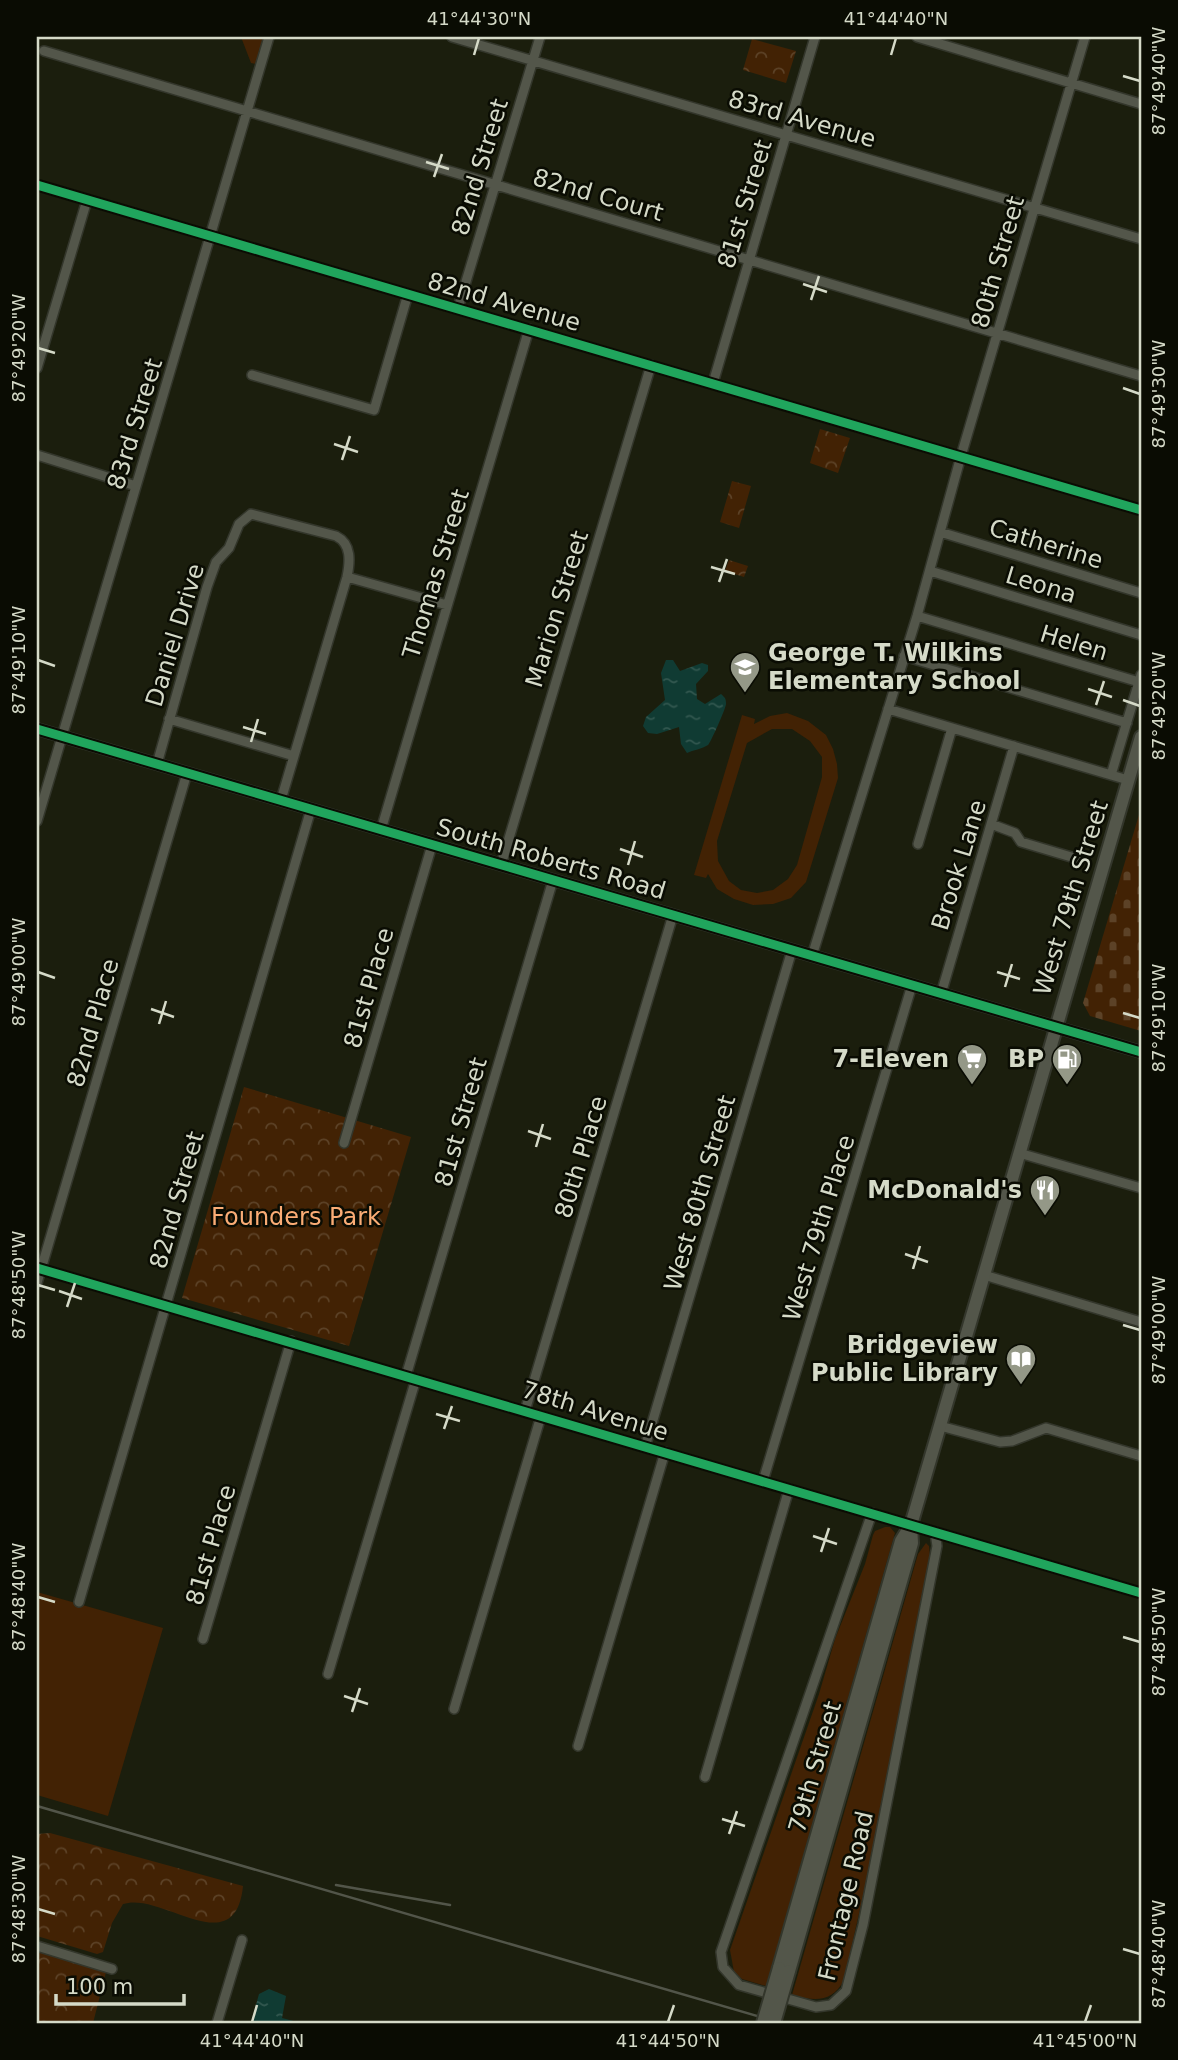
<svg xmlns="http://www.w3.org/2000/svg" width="1178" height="2060" font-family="'DejaVu Sans',sans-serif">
  <defs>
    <pattern id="forest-crowns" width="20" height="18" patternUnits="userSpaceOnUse" patternTransform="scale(1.75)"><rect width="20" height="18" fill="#422204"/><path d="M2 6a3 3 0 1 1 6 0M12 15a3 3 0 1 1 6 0" fill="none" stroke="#5c4227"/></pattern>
    <pattern id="cemetery-stones" width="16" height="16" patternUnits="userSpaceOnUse" patternTransform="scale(1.75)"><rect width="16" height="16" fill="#422204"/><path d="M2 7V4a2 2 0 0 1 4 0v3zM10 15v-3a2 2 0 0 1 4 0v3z" fill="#5c4227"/></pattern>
    <pattern id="water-ripples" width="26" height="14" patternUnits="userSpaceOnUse" patternTransform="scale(1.75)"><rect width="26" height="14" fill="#103b33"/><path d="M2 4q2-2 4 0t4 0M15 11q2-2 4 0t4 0" fill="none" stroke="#32574f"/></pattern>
  </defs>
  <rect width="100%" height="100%" fill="#1b1e0d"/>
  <!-- grass -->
  <path fill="#422204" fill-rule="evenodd" d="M241,37h25l-10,27 -5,-1z
    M787,713l21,8 18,14 7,14 4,15 1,14 -32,104 -15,16 -18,6 -20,1 -19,-6 -17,-10 -9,-15 -2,4 -12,-3 48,-160 13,4 -1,5 16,-8zM772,729h20l18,12 12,16v20l-25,88 -9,14 -15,11 -16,3 -16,-3 -12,-9 -11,-20 -1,-20 30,-98z
    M885,1527h5l5,6 -129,453 -24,-7 -8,-7 -4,-22 89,-256 16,-55 30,-75 8,-29 2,-4z
    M926,1543l3,3 1,11 -10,61 -43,216 -33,146c-12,23 -29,21 -52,15l126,-441z
    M37,1592l126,36 -55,188 -71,-21z"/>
  <!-- forest -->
  <path fill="url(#forest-crowns)" d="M752,39l44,12 -10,32 -43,-13z
    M820,429l30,9 -12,35 -28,-10z
    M732,481l19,5 -12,42 -19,-6z
    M729,560l19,6 -4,11 -19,-6z
    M244,1087l167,50 -62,209 -167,-48z
    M50,1833l193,53c-8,78 -81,5 -120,18l-11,19 -9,29 -6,2 -60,-18v-102z
    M37,1951l69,21 -13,51h-56z"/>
  <!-- cemetery -->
  <path fill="url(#cemetery-stones)" d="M1141,808v223l-51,-15 -7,-13z"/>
  <!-- water -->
  <path fill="url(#water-ripples)" d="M666,660h7l7,11 22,-8 6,2v6l-12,13 1,15 8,5 16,-10c4,4 5,4 5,10 0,4 -16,40 -18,41 -6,4 -15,5 -21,8l-6,-9 -2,-17 -22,7 -9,-1 -5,-7 3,-9 19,-17 -4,-27z
    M269,1989l17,7 -4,22 19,5h-50l8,-29z"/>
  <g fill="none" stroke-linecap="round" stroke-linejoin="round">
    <!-- minor casing -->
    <g stroke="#33362b" stroke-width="12">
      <path id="minor" d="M452,37l689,202
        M917,37l224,67
        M44,51l1097,325
        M37,185l1104,325
        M458,308l82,-271
        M37,368l50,-168
        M252,375l122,35 34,-116
        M713,383l102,-346
        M37,455l99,31
        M940,532l201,61
        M930,571l211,64
        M347,577l100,28
        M917,616l222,66
        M904,656l223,67
        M888,709l240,71
        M169,719l125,37
        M157,764l50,-177 9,-25 13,-14 10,-24 12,-10 85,22c16,8 14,26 11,41l-66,223
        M1111,775l30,-100
        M37,821l232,-784
        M991,824l24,9 6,9 57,17
        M381,830l148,-501
        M918,844l34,-116
        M501,865l150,-500
        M812,956l105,-340 44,-160 124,-419
        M941,994l73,-248
        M344,1143l88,-298
        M1019,1153l122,35
        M37,1268l1104,325
        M984,1275l157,47
        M37,1283l150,-510
        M406,1376l147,-496
        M525,1411l148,-496
        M940,1426l60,16 12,-1 34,-13 95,28
        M645,1447l147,-497
        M763,1481l149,-496
        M872,1513l-151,439 2,15 16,18 77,22 15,-2 15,-14 17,-66 74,-379 -2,-14
        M79,1602l232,-793
        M203,1639l88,-298
        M328,1674l88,-295
        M454,1709l87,-293
        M578,1746l87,-294
        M705,1777l84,-288
        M37,1946l75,23
        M217,2023l25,-83"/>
    </g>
    <!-- tertiary casing -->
    <g stroke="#33362b" stroke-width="14">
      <path id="tertiary" d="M37,729l1104,323"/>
    </g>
    <!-- secondary casing -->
    <g stroke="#33362b" stroke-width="16">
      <path id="secondary" d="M779,1968l122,-427 10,-16 230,-788
        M789,1971l123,-428 -1,-18"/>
    </g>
    <!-- minor -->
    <use href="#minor" stroke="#53564a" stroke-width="9"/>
    <!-- tertiary -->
    <use href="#tertiary" stroke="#53564a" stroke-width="10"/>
    <!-- secondary -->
    <use href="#secondary" stroke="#53564a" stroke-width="12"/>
    <!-- rail -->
    <path stroke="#525549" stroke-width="2.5" d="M37,1806l744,217
      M336,1885l114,20"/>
    <!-- secondary-bridge casing -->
    <g stroke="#33362b" stroke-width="16" stroke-linecap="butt">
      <path id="secondary-bridge" d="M763,2023l16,-55
        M774,2023l15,-52"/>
    </g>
    <!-- secondary-bridge -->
    <use href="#secondary-bridge" stroke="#53564a" stroke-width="12"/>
    <!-- cycleway casing -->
    <g stroke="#0a0c03" stroke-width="13">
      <path id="cycleway" d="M37,185l1104,325
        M37,729l1104,323
        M37,1268l1104,325"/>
    </g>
    <!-- cycleway -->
    <use href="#cycleway" stroke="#20a55d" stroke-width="9"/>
  </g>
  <!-- ticks -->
  <path fill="none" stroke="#d5dac8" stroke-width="2.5" d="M474,55l5,-17M891,55l5,-17M1123,76l17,5M426,162l23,7M434,177l8,-23M803,284l24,8M811,300l8,-24M38,348l17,5M1123,388l17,6M334,444l24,8M342,460l8,-24M711,567l24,7M719,582l8,-23M38,660l17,6M1088,689l24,8M1123,700l17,6M1096,705l8,-24M243,727l23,7M251,742l7,-23M620,849l23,8M628,865l7,-24M38,972l17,6M997,972l23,7M1005,987l7,-23M151,1009l23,8M1123,1013l17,5M159,1024l7,-23M528,1131l23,8M536,1147l7,-23M905,1254l23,8M913,1269l7,-23M38,1285l17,5M59,1291l23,8M67,1307l8,-24M1123,1325l17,5M436,1414l24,7M444,1429l8,-23M813,1536l24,8M821,1552l8,-24M38,1597l17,5M1123,1637l17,5M344,1696l24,8M352,1712l8,-24M722,1819l23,7M729,1834l8,-23M38,1909l17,5M1123,1949l17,5M252,2022l5,-17M668,2022l6,-17M1085,2022l6,-17"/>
  <!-- icons -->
  <defs>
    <g id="school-pin" transform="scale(1.575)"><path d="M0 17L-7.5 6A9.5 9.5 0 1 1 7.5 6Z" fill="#949887" stroke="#0a0c03"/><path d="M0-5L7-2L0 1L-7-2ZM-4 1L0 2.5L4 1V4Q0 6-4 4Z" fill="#fff"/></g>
    <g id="supermarket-pin" transform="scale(1.575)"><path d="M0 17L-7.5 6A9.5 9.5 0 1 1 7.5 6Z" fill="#949887" stroke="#0a0c03"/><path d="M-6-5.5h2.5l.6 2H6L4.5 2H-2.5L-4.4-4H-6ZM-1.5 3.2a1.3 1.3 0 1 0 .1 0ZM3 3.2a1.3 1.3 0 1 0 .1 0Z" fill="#fff"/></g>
    <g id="fuel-pin" transform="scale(1.575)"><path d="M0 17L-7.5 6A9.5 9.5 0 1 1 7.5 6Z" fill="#949887" stroke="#0a0c03"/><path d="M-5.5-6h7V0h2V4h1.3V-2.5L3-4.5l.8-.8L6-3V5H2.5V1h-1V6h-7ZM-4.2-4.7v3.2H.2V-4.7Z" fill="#fff"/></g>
    <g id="restaurant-pin" transform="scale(1.575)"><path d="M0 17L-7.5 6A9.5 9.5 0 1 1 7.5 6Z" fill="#949887" stroke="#0a0c03"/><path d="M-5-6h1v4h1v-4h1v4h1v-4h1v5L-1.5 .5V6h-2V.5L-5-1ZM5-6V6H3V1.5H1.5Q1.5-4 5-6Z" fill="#fff"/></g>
    <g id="library-pin" transform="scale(1.575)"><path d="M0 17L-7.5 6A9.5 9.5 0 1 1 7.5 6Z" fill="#949887" stroke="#0a0c03"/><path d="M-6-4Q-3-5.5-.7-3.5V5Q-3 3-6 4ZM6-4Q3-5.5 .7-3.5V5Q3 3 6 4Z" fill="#fff"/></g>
  </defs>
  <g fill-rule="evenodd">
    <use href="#school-pin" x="745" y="667"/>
    <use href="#supermarket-pin" x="972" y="1059"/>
    <use href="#fuel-pin" x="1067" y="1059"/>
    <use href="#restaurant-pin" x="1045" y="1190"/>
    <use href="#library-pin" x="1021" y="1359"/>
  </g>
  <g text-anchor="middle" stroke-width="5" stroke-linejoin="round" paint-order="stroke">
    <!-- street labels -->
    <g font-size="24" fill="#d5dac8" stroke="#0a0c03">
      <text transform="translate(802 119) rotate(16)" y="8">83rd Avenue</text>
      <text transform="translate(480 167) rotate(-73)" y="8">82nd Street</text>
      <text transform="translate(598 195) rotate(16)" y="8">82nd Court</text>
      <text transform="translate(745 204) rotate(-73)" y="8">81st Street</text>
      <text transform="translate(998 262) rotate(-74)" y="8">80th Street</text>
      <text transform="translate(504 302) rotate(16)" y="8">82nd Avenue</text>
      <text transform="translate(135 424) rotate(-73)" y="8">83rd Street</text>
      <text transform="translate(1046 544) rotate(17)" y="8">Catherine</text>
      <text transform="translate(436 574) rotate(-73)" y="8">Thomas Street</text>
      <text transform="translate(1041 585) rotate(17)" y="8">Leona</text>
      <text transform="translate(557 609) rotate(-73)" y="8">Marion Street</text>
      <text transform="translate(175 635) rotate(-73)" y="8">Daniel Drive</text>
      <text transform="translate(1074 643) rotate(17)" y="8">Helen</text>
      <text transform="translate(551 859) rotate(16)" y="8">South Roberts Road</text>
      <text transform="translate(959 865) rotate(-73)" y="8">Brook Lane</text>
      <text transform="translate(1071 898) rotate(-73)" y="8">West 79th Street</text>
      <text transform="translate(369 988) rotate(-74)" y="8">81st Place</text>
      <text transform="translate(93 1023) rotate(-74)" y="8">82nd Place</text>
      <text transform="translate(461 1122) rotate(-74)" y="8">81st Street</text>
      <text transform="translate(581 1157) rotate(-73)" y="8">80th Place</text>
      <text transform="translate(700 1193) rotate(-74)" y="8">West 80th Street</text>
      <text transform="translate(177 1200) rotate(-74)" y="8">82nd Street</text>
      <text transform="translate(819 1228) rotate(-73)" y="8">West 79th Place</text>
      <text transform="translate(595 1411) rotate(17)" y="8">78th Avenue</text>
      <text transform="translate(211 1545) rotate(-74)" y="8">81st Place</text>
      <text transform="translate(815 1767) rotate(-74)" y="8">79th Street</text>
      <text transform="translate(846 1896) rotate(-77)" y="8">Frontage Road</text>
    </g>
    <!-- poi labels -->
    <g font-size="24" font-weight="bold" fill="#d5dac8" stroke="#0a0c03" text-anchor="end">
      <text x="768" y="661" text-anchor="start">George T. Wilkins<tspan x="768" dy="28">Elementary School</tspan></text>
      <text x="949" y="1067">7-Eleven</text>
      <text x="1044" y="1067">BP</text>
      <text x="1022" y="1198">McDonald's</text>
      <text x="998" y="1353">Bridgeview<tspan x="998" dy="28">Public Library</tspan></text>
    </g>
    <!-- park labels -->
    <g font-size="24" fill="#faac75" stroke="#0a0c03">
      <text x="296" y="1225">Founders Park</text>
    </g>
  </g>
  <!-- border -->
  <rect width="1178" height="2060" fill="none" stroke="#0a0c03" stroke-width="77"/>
  <!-- scale -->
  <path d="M56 1994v10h128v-10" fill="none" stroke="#d5dac8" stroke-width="3.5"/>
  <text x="66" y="1994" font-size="21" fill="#d5dac8" stroke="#0a0c03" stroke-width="5" paint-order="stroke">100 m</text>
  <rect x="38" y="38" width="1102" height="1984" fill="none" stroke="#d5dac8" stroke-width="2.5"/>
  <g font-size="18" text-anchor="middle" fill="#d5dac8">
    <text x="479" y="25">41°44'30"N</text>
    <text x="896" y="25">41°44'40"N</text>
    <text transform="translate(1159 81) rotate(-90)" y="6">87°49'40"W</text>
    <text transform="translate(19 348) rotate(-90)" y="6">87°49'20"W</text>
    <text transform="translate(1159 394) rotate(-90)" y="6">87°49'30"W</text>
    <text transform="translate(19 660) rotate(-90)" y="6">87°49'10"W</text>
    <text transform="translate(1159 706) rotate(-90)" y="6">87°49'20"W</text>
    <text transform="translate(19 972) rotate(-90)" y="6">87°49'00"W</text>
    <text transform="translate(1159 1018) rotate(-90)" y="6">87°49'10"W</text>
    <text transform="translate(19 1285) rotate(-90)" y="6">87°48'50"W</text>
    <text transform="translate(1159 1330) rotate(-90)" y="6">87°49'00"W</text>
    <text transform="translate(19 1597) rotate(-90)" y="6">87°48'40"W</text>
    <text transform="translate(1159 1642) rotate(-90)" y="6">87°48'50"W</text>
    <text transform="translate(19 1909) rotate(-90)" y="6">87°48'30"W</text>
    <text transform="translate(1159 1954) rotate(-90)" y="6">87°48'40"W</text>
    <text x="252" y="2047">41°44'40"N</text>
    <text x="668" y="2047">41°44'50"N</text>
    <text x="1085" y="2047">41°45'00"N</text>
  </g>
</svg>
